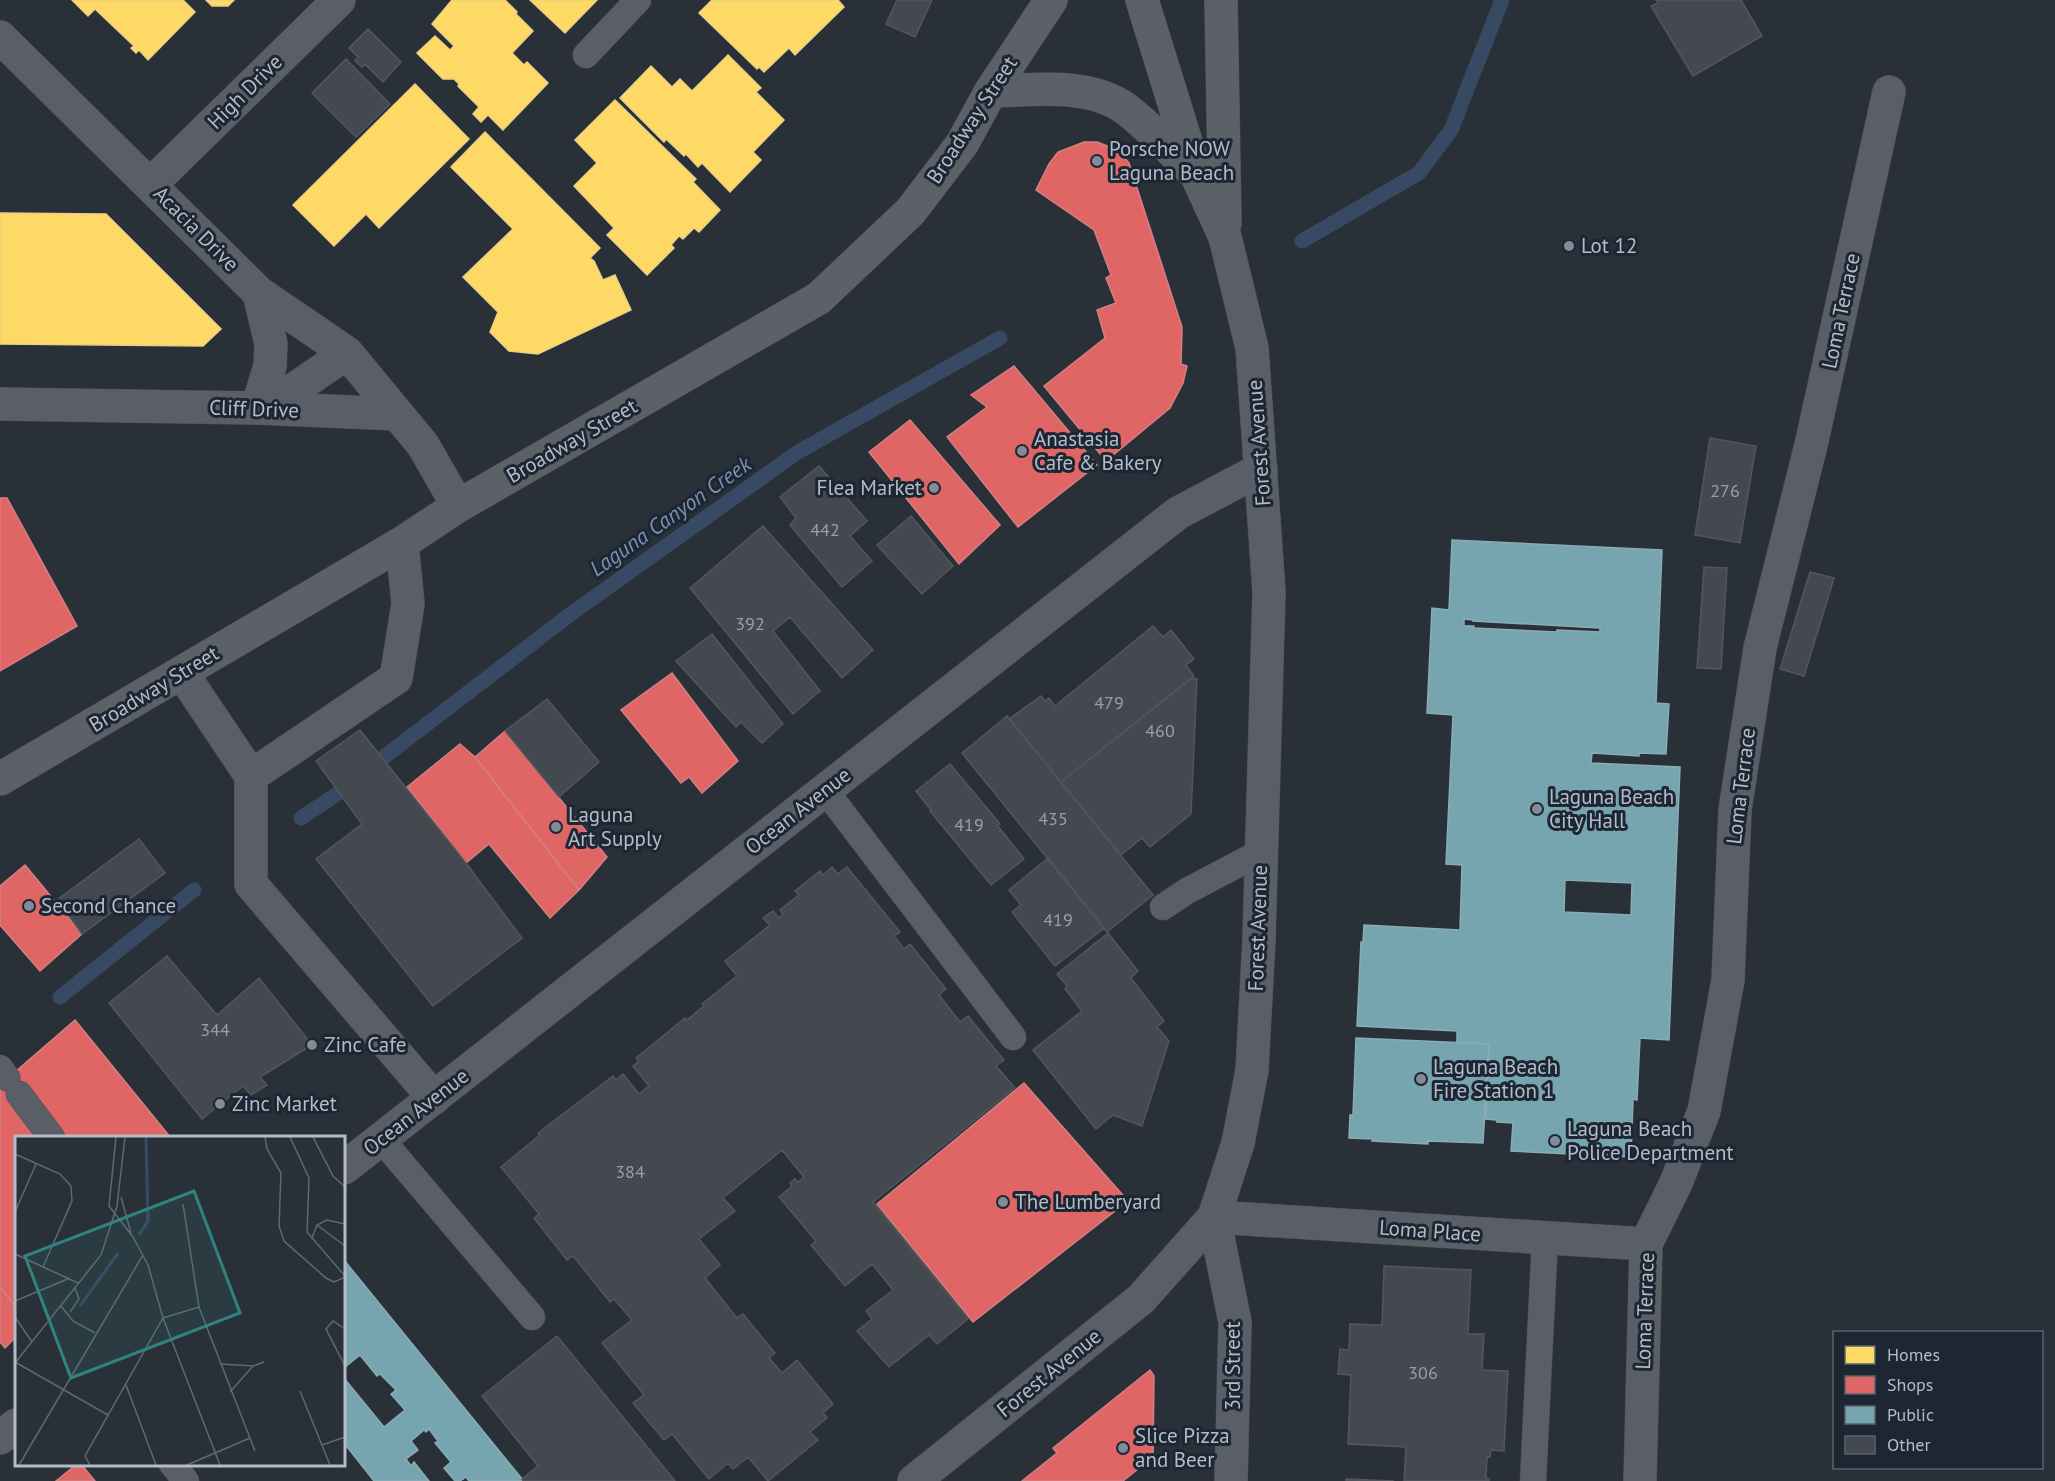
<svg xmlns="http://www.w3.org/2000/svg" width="2055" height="1481" font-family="'PT Sans',sans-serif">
  <rect width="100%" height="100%" fill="#2a3038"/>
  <!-- homes -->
  <path fill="#ffd966" stroke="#e8d084" stroke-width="1.5" d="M72,0h111l12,12 -47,48 -9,-10 -3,3 -5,-5 3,-2 -39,-37 -7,7z
    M206,0h28l-6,6h-16z
    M452,0h53l12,12 -1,2 17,17 -21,22 12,12 3,-3 21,21 -45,47 -15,-15 -7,7 -8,-8 6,-7 -21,-21 1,-2 -5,-5h-11l-26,-26 18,-17 15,14 4,-4 -22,-22z
    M530,0h67l-32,33z
    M712,0h126l6,7 -49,48 -6,-7 -25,24 -5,-5 -2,2 -58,-56z
    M728,55l33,33 -5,4 28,28 -31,32 8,8 -31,32 -28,-29 -4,4 -12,-13 -2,2 -18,-17 -2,3 -44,-44 31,-32 21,21 8,-8 12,12z
    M415,84l54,55 -90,89 -13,-14 -32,32 -41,-41z
    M615,100l81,79 -3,3 27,28 -21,22 -5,-4 -11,11 -4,-3 -8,9 3,3 -27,27 -40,-40 7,-7 -40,-42 23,-23 -22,-23z
    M485,132l115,116 -10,10 4,3 9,19 12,-5 16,35 -93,44 -29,-3 -19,-19 8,-20 -35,-35 50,-48 -62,-62z
    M0,213l106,1 115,115 -18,17 -203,-2z"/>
  <!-- shops -->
  <path fill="#e06666" stroke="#d38084" stroke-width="1.5" d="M1084,142h13l13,5 11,6 8,10 53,164 -1,37 6,2 -4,17 -13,25 -64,53 -62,-75 61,-48 -8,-28 19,-7 -10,-25 5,-3 -17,-45 -58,-40 13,-26 9,-12z
    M1014,366l83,99 -79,62 -71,-90 40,-30 -16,-12z
    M910,420l90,105 -41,39 -90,-112z
    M0,498h7l70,128 -77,45z
    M672,673l66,88 -36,32 -13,-16 -8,6 -60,-73z
    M505,731l102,126 -28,33 -104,-133z
    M460,744l15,13 104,133 -29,28 -61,-74 -23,19 -59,-76z
    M25,865l57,69 -42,37 -40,-46v-39z
    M75,1020l96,118h-155v169l-16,-20v-202z
    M1024,1083l104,118 -155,121 -96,-118z
    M0,1287l16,20v30l-11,11 -5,-6z
    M1150,1370l4,6 -1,81 -30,24h-101l35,-28 -4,-5z
    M77,1464h4l14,17h-39z"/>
  <!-- public -->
  <path fill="#76a5af" stroke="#89acb7" stroke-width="1.5" fill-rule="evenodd" d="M1452,540l210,10 -6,153 13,1 -3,50 -27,-1v3l-47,-3 -1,10 89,4 -11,273 -29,-2 -3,62 -4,-1 -2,58 -120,-6 2,-28 -16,-1 -1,-2 -10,-1 3,-75 -32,-2v-11l-100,-5 4,-84h2l1,-17 96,5 2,-65 -16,-1 7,-149 -26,-2 5,-105 17,2zM1464,619l9,1v1l127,7v4l-43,-2v2l-83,-4v-2h-10zM1565,880l67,3 -1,32 -67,-3z
    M1356,1038l133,6 -6,99 -55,-2v3l-56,-3 1,-2 -24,-1 1,-23h3z
    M344,1260l178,219 1,2h-54l-3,-4 -6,4h-5l-11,-13 7,-6 -16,-19 3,-2 -9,-12 -3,3 -2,-2 -13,11 7,9 -12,9 5,7 3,-4 15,19h-55l-30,-38v-65l40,49 21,-17 -14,-16 5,-4 -16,-16 -3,2 -17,-21 -16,13z"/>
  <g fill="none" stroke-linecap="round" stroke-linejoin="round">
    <!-- stream -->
    <path stroke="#384963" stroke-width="15" d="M1302,241l117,-68 32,-43 51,-130
      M384,757l188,-144 226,-161 202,-114
      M301,818l36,-24
      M60,997l134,-107"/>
  </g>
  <!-- building -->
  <path fill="#444950" stroke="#52575f" stroke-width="1.5" d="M897,0h35l-17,37 -29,-13z
    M1656,0h85l21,36 -69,40 -42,-70 7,-3z
    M368,29l33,33 -18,20 -18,-18 -3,3 -7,-6 3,-4 -9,-9z
    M346,59l44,45 -34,33 -44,-44z
    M1710,438l46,8 -16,97 -45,-8z
    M819,466l48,55 -17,15 22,25 -30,26 -52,-62 6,-7 -16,-21z
    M911,516l42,50 -31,28 -45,-49z
    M763,526l110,124 -31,28 -52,-61 -17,14 47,60 -27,23 -103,-126z
    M1704,567l23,1 -6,101 -24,-1z
    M1810,572l24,6 -30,98 -24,-7z
    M1153,626l10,11 8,-7 23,29 -8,6 8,11 -133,106 -52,-63 32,-23 4,5 4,-3 6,8z
    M712,634l71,90 -21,19 -21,-21 -5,5 -60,-66z
    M1191,678l6,1 -6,135 -41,33 -8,-9 -21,17 -60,-73z
    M547,699l52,63 -40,35 -54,-66z
    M1007,716l146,179 -46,37 -145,-179z
    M360,730l106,133 56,75 -89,68 -117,-147 46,-35 -46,-63z
    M950,764l50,60 -3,1 27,34 -33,26 -61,-74 1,-1 -15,-19z
    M139,839l26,34 -83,61 -25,-34z
    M1048,858l56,70 -49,38 -43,-54 9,-7 -12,-15z
    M832,867l6,7 9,-7 53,65 -6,4 10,13 6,-5 36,45 -7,6 21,27 8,-6 36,44 -8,6 19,22 -142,114 95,117 -31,25 -8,-9 -40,32 -32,-36 15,-12 -6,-8 27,-21 -21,-26 -27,22 -34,-41 5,-4 -37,-44 13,-11 -2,-3 5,-4 3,3 6,-5 -22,-27 -59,48 12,13 -36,28 21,26 -15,13 32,40 6,-4 32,39 -6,5 13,15 15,-13 36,44 -10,9 4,5 -17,14 8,8 -50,41 -20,-24 -15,12 -5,-6 -19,16 -37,-45 -8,6 -31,-37 11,-8 -42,-52 30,-23 -18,-21 -4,3 -37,-46 -6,4 -33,-42 5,-4 -38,-47 39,-32 -2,-2 75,-57 3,4 7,-6 16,20 10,-8 -16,-20 6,-5 -3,-3 49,-40 2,2 17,-14 -2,-2 35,-28 -12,-15 45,-36 -7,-7 10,-7 6,7 4,-4 -3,-4 19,-15 -4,-4 25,-20 3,4z
    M1108,933l30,38 -7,7 33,43 -7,6 12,14 -27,85 -29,-11 -17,14 -63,-79 49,-39 -17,-22 2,-3 -10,-12z
    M167,956l50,59 42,-37 53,67 -52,32 7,8 -16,10 -8,-9 -41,33 -93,-116z
    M1384,1266l87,4 -3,64h16l-2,36 26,1 -4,80 -13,-1 -1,7 -3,-1 -1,22 3,1v2h-85l2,-34 -58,-3 3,-69 -13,-1 2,-25 9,1 1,-26 32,1z
    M557,1336l118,145h-152l-1,-2 16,-13 -56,-70z
    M1346,1479l48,2h-48z"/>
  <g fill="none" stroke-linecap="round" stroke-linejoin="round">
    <!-- service casing -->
    <g stroke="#484c53" stroke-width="27">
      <path id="service" d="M586,55l52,-55
        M825,790l188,247
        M1163,907l24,-16 74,-39
        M0,1068l7,10
        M19,1094l33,44
        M381,1139l151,178
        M172,1464l14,17
        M1533,1481l12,-243"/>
    </g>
    <!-- minor casing -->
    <g stroke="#484c53" stroke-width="34">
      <path id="minor" d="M182,673l69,103v108l183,214
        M251,776l145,-98 12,-74 -6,-61
        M1214,1217l432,27
        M1640,1481l6,-237 30,-61 28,-72 24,-131 7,-170 25,-162 51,-203 78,-353"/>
    </g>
    <!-- tertiary casing -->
    <g stroke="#484c53" stroke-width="34">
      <path id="tertiary" d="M0,37l259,256 88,60 76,92 35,61
        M151,184l188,-184
        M0,404l257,4 140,6
        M258,407l38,-19 51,-35
        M257,408l13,-42 1,-22 -12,-51
        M344,1168l834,-655 83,-44
        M1214,1217l21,105 -4,159
        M0,1438l16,-13
        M914,1481l227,-182 73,-82 24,-74 14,-73 7,-131 10,-347 -17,-244 -27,-111"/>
    </g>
    <!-- primary casing -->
    <g stroke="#484c55" stroke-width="34">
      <path id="primary" d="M1142,0l54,174 29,63
        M1221,0l4,223
        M991,91c43,-1 98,-9 135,18 24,18 46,43 68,63
        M0,779l402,-236 56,-37 361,-208 91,-86 52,-68 29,-53 60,-91"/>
    </g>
    <!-- service -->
    <use href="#service" stroke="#5a5e66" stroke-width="26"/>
    <!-- minor -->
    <use href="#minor" stroke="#5a5e66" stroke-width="33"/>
    <!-- tertiary -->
    <use href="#tertiary" stroke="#5a5e66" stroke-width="33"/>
    <!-- primary -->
    <use href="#primary" stroke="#5c6168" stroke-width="33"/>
  </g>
  <!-- markers -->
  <g fill="#848b96" stroke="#1d2633" stroke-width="2">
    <circle cx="1097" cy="161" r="6"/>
    <circle cx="1569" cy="246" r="6"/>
    <circle cx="1022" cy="451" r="6"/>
    <circle cx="934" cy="488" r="6"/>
    <circle cx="1537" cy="809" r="6"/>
    <circle cx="556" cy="827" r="6"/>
    <circle cx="29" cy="906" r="6"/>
    <circle cx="312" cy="1045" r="6"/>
    <circle cx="1421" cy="1079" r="6"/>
    <circle cx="220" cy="1104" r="6"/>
    <circle cx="1555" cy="1141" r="6"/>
    <circle cx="1003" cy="1202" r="6"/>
    <circle cx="1123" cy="1448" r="6"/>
  </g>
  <g text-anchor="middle" stroke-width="6" stroke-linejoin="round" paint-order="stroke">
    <!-- number labels -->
    <g font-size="18" fill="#989fab">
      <text x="1725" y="497">276</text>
      <text x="825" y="536">442</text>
      <text x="750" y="630">392</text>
      <text x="1109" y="709">479</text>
      <text x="1160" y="737">460</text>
      <text x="1053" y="825">435</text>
      <text x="969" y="831">419</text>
      <text x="1058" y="926">419</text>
      <text x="215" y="1036">344</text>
      <text x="630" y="1178">384</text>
      <text x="1423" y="1379">306</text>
    </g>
    <!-- street labels -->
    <g font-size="21" fill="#b4bcc9" stroke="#1d2633">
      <text transform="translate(245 92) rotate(-45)" y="7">High Drive</text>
      <text transform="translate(972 120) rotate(-57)" y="7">Broadway Street</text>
      <text transform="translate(196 229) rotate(45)" y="7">Acacia Drive</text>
      <text transform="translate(1841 311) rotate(-78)" y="7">Loma Terrace</text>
      <text transform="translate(254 409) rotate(2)" y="7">Cliff Drive</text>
      <text transform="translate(572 441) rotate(-30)" y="7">Broadway Street</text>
      <text transform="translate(1259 443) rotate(-94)" y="7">Forest Avenue</text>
      <text transform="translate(154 689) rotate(-31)" y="7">Broadway Street</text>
      <text transform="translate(1741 786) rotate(-83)" y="7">Loma Terrace</text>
      <text transform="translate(798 811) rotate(-38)" y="7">Ocean Avenue</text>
      <text transform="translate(1258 928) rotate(-88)" y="7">Forest Avenue</text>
      <text transform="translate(416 1112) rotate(-38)" y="7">Ocean Avenue</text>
      <text transform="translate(1430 1231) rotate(4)" y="7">Loma Place</text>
      <text transform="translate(1645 1311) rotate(-88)" y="7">Loma Terrace</text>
      <text transform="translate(1233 1366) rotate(-90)" y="7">3rd Street</text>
      <text transform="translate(1049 1373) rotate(-39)" y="7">Forest Avenue</text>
    </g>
    <!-- poi labels -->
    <g font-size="21" fill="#b4bcc9" stroke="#1d2633" text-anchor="start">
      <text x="1109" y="156">Porsche NOW<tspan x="1109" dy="24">Laguna Beach</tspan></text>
      <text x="1581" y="253">Lot 12</text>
      <text x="1034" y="446">Anastasia<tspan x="1034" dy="24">Cafe &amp; Bakery</tspan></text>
      <text x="922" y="495" text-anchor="end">Flea Market</text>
      <text x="1549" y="804">Laguna Beach<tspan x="1549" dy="24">City Hall</tspan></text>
      <text x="568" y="822">Laguna<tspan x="568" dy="24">Art Supply</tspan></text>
      <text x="41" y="913">Second Chance</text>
      <text x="324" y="1052">Zinc Cafe</text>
      <text x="1433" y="1074">Laguna Beach<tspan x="1433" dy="24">Fire Station 1</tspan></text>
      <text x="232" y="1111">Zinc Market</text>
      <text x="1567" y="1136">Laguna Beach<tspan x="1567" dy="24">Police Department</tspan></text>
      <text x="1015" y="1209">The Lumberyard</text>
      <text x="1135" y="1443">Slice Pizza<tspan x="1135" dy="24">and Beer</tspan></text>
    </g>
    <!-- water labels -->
    <g font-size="22" font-style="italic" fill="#7c92b1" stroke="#1d2633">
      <text transform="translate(670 516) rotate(-35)" y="8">Laguna Canyon Creek</text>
    </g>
  </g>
  <!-- overview -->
  <g transform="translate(15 1136)">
    <rect width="330" height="330" fill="#2a3038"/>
    <path fill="none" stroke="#384963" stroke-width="3" d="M124,99l9,-14 -2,-84M65,170l38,-53"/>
    <path fill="none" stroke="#616872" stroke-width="1.5" d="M101,1l-7,69 24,31M250,1l2,12 14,24 -2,53 5,15 42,37 8,4 11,-5M275,1l19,41 -2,54 38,44M298,1l20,39 12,11M0,18l45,20 11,12 1,15 -29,66M106,61l10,36M168,68l16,103 56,144M0,76l21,-48M302,89l28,21M297,102l5,-13 10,-5 18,4M0,118l63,29M0,165l55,-23M46,170l12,15 22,12M55,176l9,-13 -4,-11M0,181l17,25M148,182l57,147M148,182l36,-11M330,193l-12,-8 -7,8 19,37M0,226l93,53M0,227l86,-108 16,-49 8,-69M205,228l33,2 11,-4M111,249l30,80M285,255l30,74M215,256l23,-26M307,309l23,-8M4,329l124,-210M75,329l-5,-9 78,-138 -15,-53 -15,-28M172,329l63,-27"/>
    <path fill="#308480" fill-opacity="0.15" stroke="#308480" stroke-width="3" d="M179,55l46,122 -169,65 -46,-122z"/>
    <rect width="330" height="330" fill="none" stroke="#b4bcc9" stroke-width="3"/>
  </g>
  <!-- legend -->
  <rect x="1833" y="1331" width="210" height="138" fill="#1d2633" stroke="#59626f" stroke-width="1.5"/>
  <rect x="1845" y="1346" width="30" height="18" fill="#ffd966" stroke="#59626f" stroke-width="1.5"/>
  <text x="1887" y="1361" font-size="18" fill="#b4bcc9">Homes</text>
  <rect x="1845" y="1376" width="30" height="18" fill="#e06666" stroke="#59626f" stroke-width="1.5"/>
  <text x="1887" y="1391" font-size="18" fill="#b4bcc9">Shops</text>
  <rect x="1845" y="1406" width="30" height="18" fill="#76a5af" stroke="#59626f" stroke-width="1.5"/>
  <text x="1887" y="1421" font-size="18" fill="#b4bcc9">Public</text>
  <rect x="1845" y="1436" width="30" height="18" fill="#444950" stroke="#59626f" stroke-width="1.5"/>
  <text x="1887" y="1451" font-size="18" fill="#b4bcc9">Other</text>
</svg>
